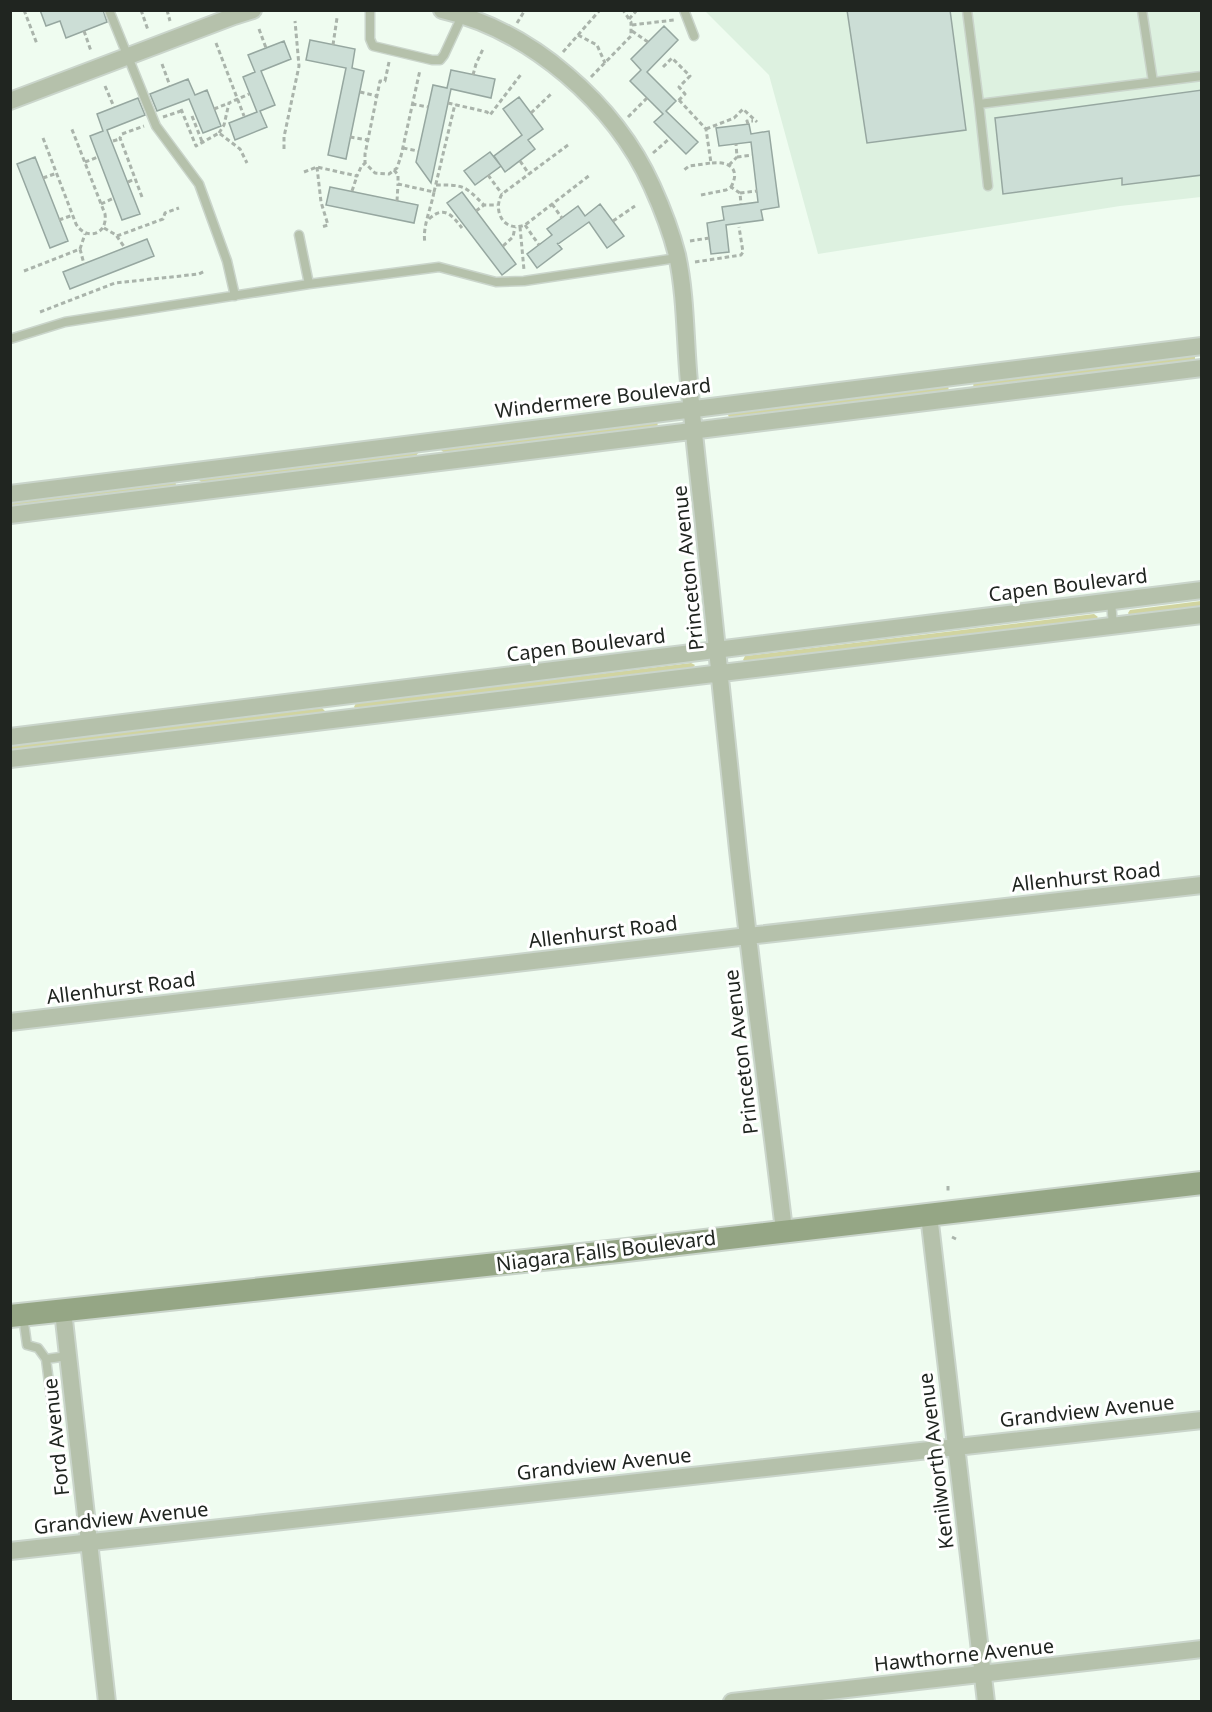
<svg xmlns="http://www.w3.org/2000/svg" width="1212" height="1712" font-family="'Noto Sans',sans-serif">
  <rect width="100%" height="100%" fill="#effcf0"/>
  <!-- built -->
  <path fill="#ddf1e0" d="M705,11h496v186l-81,9 -302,48 -49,-179z"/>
  <!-- green -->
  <path fill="#d1d4a0" d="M1191,354l4,1v7l-220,26 -2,-3 3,-5z
    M948,385l1,7 -219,27 -2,-4 1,-3z
    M657,421l1,6 -212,27 -5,-4 1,-4z
    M416,450l2,3 -4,6 -210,25 -5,-4 1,-4z
    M175,480l1,5 -3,3 -162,20 -1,-11z
    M1201,601v6l-71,9 -2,-3 2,-3z
    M1094,614l4,3 -3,3 -349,42 -3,-2 2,-4z
    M691,663l4,2 -3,4 -335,41 -3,-3 2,-4z
    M322,708l3,3 -2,3 -312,38 -1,-6z"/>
  <!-- building -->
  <path fill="#ccded6" stroke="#96a7a0" stroke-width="1.5" d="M40,10h63l4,12 -41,16 -6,-17 -14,5z
    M847,10h103l16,120 -99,13z
    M664,26l14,14 -31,32 29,29 -10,10 32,31 -12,12 -32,-32 9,-8 -33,-33 11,-11 -10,-11z
    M310,40l45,9 -3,19 12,3 -18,88 -18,-4 18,-87 -40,-8z
    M284,41l7,18 -30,12 14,34 -15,6 7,16 -32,13 -6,-17 28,-11 -14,-35 12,-5 -7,-17z
    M451,70l44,9 -4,19 -40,-9 -20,94 -15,-21 17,-77 14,3z
    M188,79l7,16 12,-5 14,36 -18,7 -14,-34 -32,12 -7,-17z
    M1202,90v85l-80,10v-7l-119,16 -8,-76z
    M519,97l24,32 -15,11 7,9 -30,23 -11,-16 28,-21 -19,-26z
    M138,98l7,17 -38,15 33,84 -18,6 -32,-84 13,-5 -6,-17z
    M749,124l2,10 18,-3 10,76 -18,3 2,10 -37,5 3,27 -18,2 -4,-31 17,-3 -2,-13 36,-5 -7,-60 -32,4 -3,-18z
    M490,152l11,14 -26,19 -11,-14z
    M35,157l33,84 -18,7 -33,-84z
    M330,187l88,18 -4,18 -88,-18z
    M462,192l54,72 -14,11 -55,-72z
    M600,204l24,32 -17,12 -18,-26 -31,22 -1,-1 5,6 -25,19 -10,-14 25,-19 -5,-6 31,-23 7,10z
    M147,239l7,17 -84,33 -7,-17z"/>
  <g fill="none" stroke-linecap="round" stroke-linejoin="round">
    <!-- lane casing -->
    <g stroke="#cad5cb" stroke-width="11">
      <path id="lane" d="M109,10l47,116 43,58 28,77 8,35
        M370,10v29l3,7 59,14h8l4,-5 18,-39
        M684,10l10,26
        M967,10l12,94 223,-28
        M1142,10l11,72
        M979,104l9,82
        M299,235l10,49 130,-17 57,15 28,-1 153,-23
        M10,339l55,-17 244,-38
        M1111,601l2,25
        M23,1316l4,29 11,3 8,11 7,55
        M46,1359l22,-3"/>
    </g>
    <!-- street casing -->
    <g stroke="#cad5cb" stroke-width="20">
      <path id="street" d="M442,10c89,20 173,94 210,176 10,22 19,45 25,69 9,41 8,86 12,127 4,45 9,89 14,134 12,111 23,223 35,334 14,127 31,254 46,380
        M10,101l224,-85 19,-6
        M10,494l1192,-148
        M10,515l1192,-147
        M10,737l1192,-147
        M10,759l1192,-144
        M10,1022l738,-86 454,-51
        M929,1215l57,487
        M63,1311l44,391
        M10,1551l1192,-131
        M732,1702l470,-53"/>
    </g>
    <!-- secondary casing -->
    <g stroke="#cad5cb" stroke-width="26">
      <path id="secondary" d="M10,1316l608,-65 584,-68"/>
    </g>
    <!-- path -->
    <path stroke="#aab4ab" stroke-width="3" stroke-dasharray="4.5 3" stroke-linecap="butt" d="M24,10l13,34
      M141,10l7,20
      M167,10l3,11
      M629,19l8,-9
      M517,23l8,-13
      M632,25l42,-5
      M259,29l7,19
      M84,31l7,20
      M632,31l16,11
      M578,35l19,10 8,18
      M216,43l28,73
      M333,45l4,-27
      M563,52l37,-42
      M389,62l-4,19h-5l-15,73v9l10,10 14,1 8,-6 4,-12 19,-86
      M162,64l8,22
      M663,67l9,-9 18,18 -11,11 6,7 -8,8
      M473,75l3,-11 7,-15
      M591,77l40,-41v-14l-8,-12
      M105,86l9,21
      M360,92l17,4
      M679,100l27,29 5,34 -22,3 -5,4
      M448,103l39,9 3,3 32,-42
      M412,104l16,3
      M181,109l15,37 23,-13 21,16 7,14
      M214,109l15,-6
      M531,113l20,-19
      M192,116l11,28
      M163,117l18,-6
      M628,117l19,-19
      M748,124l-1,-3h6
      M706,129l28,-11 9,-9 14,13
      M219,133l5,-8 5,-22 20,-9
      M350,137l18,3
      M43,138l33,86c10,17 32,11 29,-10l-34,-87
      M113,141l7,-2
      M568,145l-66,49c-10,17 2,39 23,31l65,-50
      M403,148l15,3
      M284,149v-12l15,-71 -4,-45
      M653,153l17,-15
      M737,157l15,-2
      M520,161l9,13
      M85,162l13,-5
      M712,163c17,-2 29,6 19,24
      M729,165l8,-8 -1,-13
      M317,167l4,35 7,23 -7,2
      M394,170l4,5v9l36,8c-3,17 -12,35 -9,51
      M304,172l13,-5 40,9 4,-9 4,-4
      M488,175l14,19
      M43,178l14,-5
      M128,182l7,-3
      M436,185c28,0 28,0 48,20h13
      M352,191l5,-15
      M434,192l21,-88
      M740,193l17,-2
      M701,195l25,-5 5,-3 9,6 1,11
      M142,197l-22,-59 2,-4 22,-8
      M397,201l1,-17
      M101,204l13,-6
      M552,204l10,14
      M476,211l8,-6
      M429,219c15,-14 23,-4 33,9
      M59,220l14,-5
      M613,221l22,-15
      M525,225l14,20
      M520,227l4,43
      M104,228l12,7 9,13
      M117,236l46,-17 2,-6 14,-5
      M690,241l19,-3
      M503,246l10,-9 2,-10
      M80,249l4,15
      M695,262l46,-7 2,-3 -4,-25
      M24,271l56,-22 5,-15
      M40,312l75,-29 84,-9 6,-3
      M948,1186v7
      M952,1237l4,2"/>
    <!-- lane -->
    <use href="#lane" stroke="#b5c1ab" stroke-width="8"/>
    <!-- street -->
    <use href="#street" stroke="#b5c1ab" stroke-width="16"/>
    <!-- secondary -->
    <use href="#secondary" stroke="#95a685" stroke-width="22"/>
  </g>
  <g text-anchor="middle" stroke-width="6" stroke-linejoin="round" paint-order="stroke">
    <!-- street labels -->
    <g font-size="20" fill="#202520" stroke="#fff">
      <text transform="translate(603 398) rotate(-7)" y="7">Windermere Boulevard</text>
      <text transform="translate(688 568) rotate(-96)" y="7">Princeton Avenue</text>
      <text transform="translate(1068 585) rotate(-7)" y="7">Capen Boulevard</text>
      <text transform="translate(586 645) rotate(-7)" y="7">Capen Boulevard</text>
      <text transform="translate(1086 877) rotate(-6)" y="7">Allenhurst Road</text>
      <text transform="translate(603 932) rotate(-7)" y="7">Allenhurst Road</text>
      <text transform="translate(121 988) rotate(-7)" y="7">Allenhurst Road</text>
      <text transform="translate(741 1052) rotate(-97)" y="7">Princeton Avenue</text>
      <text transform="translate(606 1251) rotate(-7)" y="7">Niagara Falls Boulevard</text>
      <text transform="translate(1087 1411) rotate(-6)" y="7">Grandview Avenue</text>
      <text transform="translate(56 1437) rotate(-96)" y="7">Ford Avenue</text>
      <text transform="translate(936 1461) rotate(-97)" y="7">Kenilworth Avenue</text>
      <text transform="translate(604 1464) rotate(-6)" y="7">Grandview Avenue</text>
      <text transform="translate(121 1518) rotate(-6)" y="7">Grandview Avenue</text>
      <text transform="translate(964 1655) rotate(-6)" y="7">Hawthorne Avenue</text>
    </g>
  </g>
  <!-- border -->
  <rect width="1212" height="1712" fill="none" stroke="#202520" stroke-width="24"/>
</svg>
